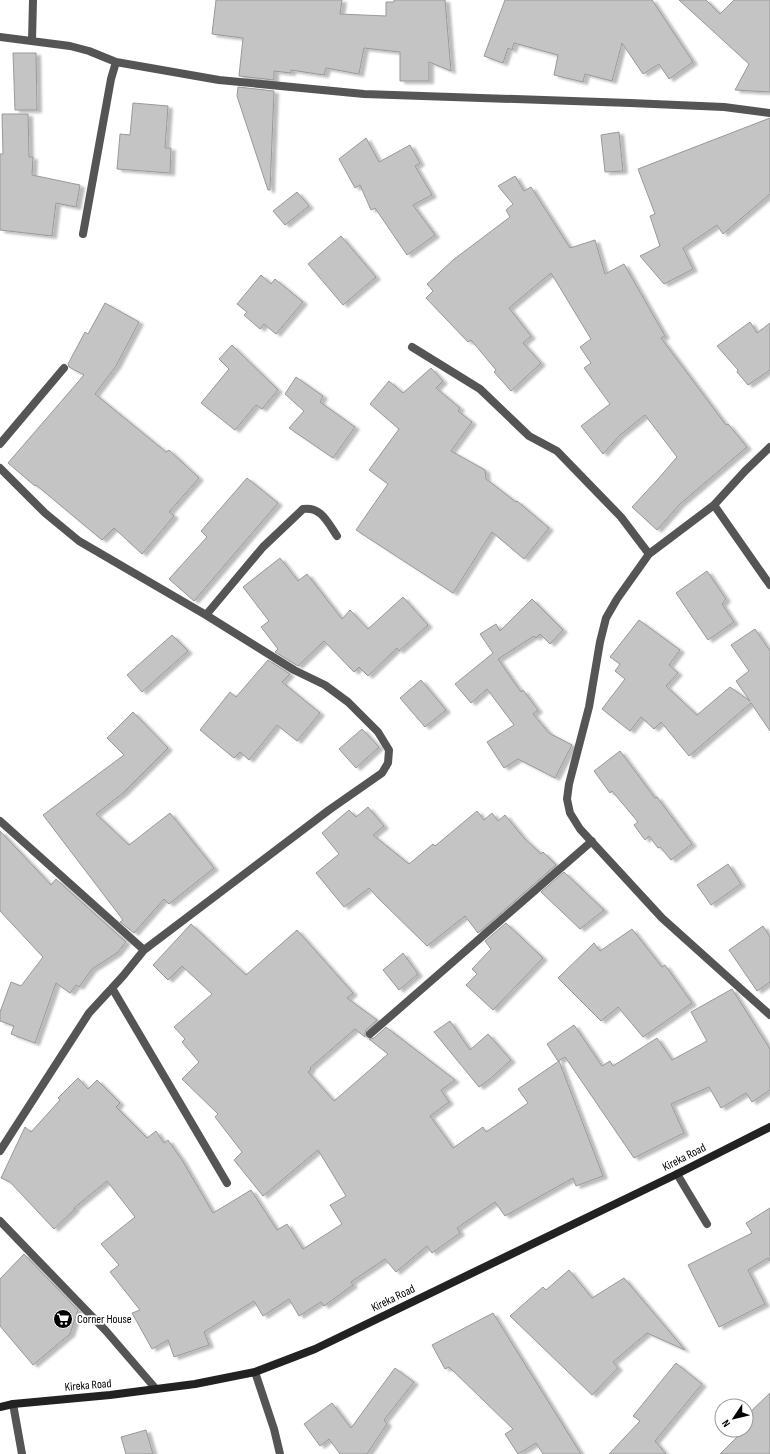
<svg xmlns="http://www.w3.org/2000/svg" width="770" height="1454" font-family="'Sofia Sans Condensed',sans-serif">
  <defs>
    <filter id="shadow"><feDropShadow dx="4.5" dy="2.5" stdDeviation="1" flood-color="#0004"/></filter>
  </defs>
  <rect width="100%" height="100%" fill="#fff"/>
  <!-- building -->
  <path fill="#c4c4c4" stroke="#999" filter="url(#shadow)" d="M216,0h126l-2,14 46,2v-14h8v-2h51l6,71 -22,-9v19h-29v-29l-36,-4 -5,26 -33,-6 -2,7 -33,-5v3l-17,-2v9l-35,-4 4,-38 -31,-4z
    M505,0h147l41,62 -24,17 -10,-15 -16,10 -21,-31 -10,38 -27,-7 -2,8 -29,-7 4,-20 -44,-12 -2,7 -4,-2 -5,15 -19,-7z
    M679,0h27l14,14 14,-14h36v92l-35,-2 14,-26z
    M13,53h23l1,57h-22z
    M238,87l36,4 -4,99h-2l-31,-94z
    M133,103l35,3 -3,42h6l-1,25 -53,-4 3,-35 10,1z
    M2,114h26l1,43h4l-1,18 48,10 -4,22 -20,-4 -4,33 -52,-6v-76h3z
    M770,118v76l-47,40 -6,-9 -34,23 10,21 -29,15 -24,-28 20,-10 -10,-30 5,-2 -17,-45z
    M619,132l4,39 -18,1 -4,-37z
    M366,138l13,24 31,-17 10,18 -5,3 17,29 -19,10 22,30 -28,20 -32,-47 -4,2 -11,-25 -5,3 -16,-29z
    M515,176l9,15 7,-4 39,61 25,-8 10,34 19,-10 41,72 -4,2 65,87 2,-1 19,23 -67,57 -23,26 -25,-23 26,-28 19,-22 -32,-42 -25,20 -17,19 -22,-28 29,-22 -26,-36 7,-5 -11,-16 11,-8 -40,-66 -42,35 22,28 -8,7 18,20 -30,28 -17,-19 2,-2 -25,-30 -3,2 -42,-44 7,-7 -6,-7 26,-24 57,-43 -4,-7 7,-6 -15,-18z
    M297,192l12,14 -24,19 -12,-14z
    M341,236l35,41 -33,28 -35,-41z
    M261,275l10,9 4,-5 28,23 -27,32 -12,-10 -4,5 -16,-14 3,-3 -10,-8z
    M105,303l34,19 -23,44 -21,28 71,58 3,-2 30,28 -30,34 5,4 -32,38 -28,-26 -12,12 -66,-55 -1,1 -27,-23 76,-88 -15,-8 -1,-3 17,-32 3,2z
    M750,322l7,11 13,-10v47l-22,15 -11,-13 1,-2 -21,-24z
    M232,345l46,45 -16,19 -6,-4 -21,25 -34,-27 28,-34 -10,-10z
    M431,368l12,13 -7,7 24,20 -2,3 14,11 -21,29 34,19 1,9 30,23 1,-1 32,27 -25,31 -32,-27 -39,61 -97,-63 32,-46 -19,-14 30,-41 -29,-25 19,-23 14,12z
    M296,377l27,19 -3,6 35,25 -22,31 -44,-30 15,-17 -19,-17z
    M247,478l31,25 -84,98 -25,-22 38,-42 -6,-6z
    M280,558l18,23 9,-7 35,45 8,-9 18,19 35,-32 25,28 -29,26 -2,-3 -29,28 -9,-9 -5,5 -30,-31 -26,25 -23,-14 3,-3 -17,-22 8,-6 -26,-34z
    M707,571l19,28 -4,5 12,18 -26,18 -32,-47z
    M532,599l31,31 -13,14 -10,-10 -4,4 -2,-2 -36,23 23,33 2,-2 15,20 -5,4 16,19 23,12 -17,33 -37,-19 -14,9 -17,-26 27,-17 -27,-36 -16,14 -16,-19 38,-31 -13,-19 16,-10 4,7z
    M639,620l41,30 -11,15 9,8 -12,13 31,29 33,-28 20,14 -14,-20 13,-10 -18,-26 24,-16 15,22v80l-19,-28 -62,53 -28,-34 -7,7 -13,-12 -11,14 -28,-22 23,-30 -10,-8 5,-7 -10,-7z
    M172,635l16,16 -46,41 -15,-17z
    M268,660l22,14 -8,8 38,31 -23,28 -20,-16 -28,35 -9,-8 -6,6 -34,-28 30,-38 6,5z
    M421,680l25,30 -21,17 -25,-29z
    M133,712l35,36 -45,45 -27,21 33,31 41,-32 44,55 -45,36 -5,-5 -30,34 -14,-11 3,-2 -80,-105 81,-60 -17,-17z
    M362,729l17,18 -23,21 -17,-19z
    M620,751l35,47 2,-1 35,47 -21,16 -11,-13 -2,1 -9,-12 -4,4 -11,-15 4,-3 -26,-31 -2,2 -16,-22z
    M368,807l16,19 -11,9 36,29 24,-20 2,2 42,-35 7,9 8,-7 6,8 7,-6 19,23 17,16 2,-2 13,13 -78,68 -13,-17 -38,30 -49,-48 -9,-10 -25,19 -28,-34 23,-19 -17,-21 27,-23 7,7z
    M0,831l51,54 5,-6 70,63 -9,11 -25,16 -13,18 -3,-2 -6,8 -14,-10 -21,60 -24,-9 3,-8 -14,-5v-9l11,-30 10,4 22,-29 -43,-46z
    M728,864l13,20 -30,21 -14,-20z
    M564,872l40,38 -24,19 -39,-37z
    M506,923l37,35 -50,52 -27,-25 11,-11 -5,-5 19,-20 -6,-8z
    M191,924l55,51 51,-45 56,63 -6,5 30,22 -11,10 -1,3v4l-10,-8 -45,39 1,1 -3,3 26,29 54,-47 -19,-15 5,-1 12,-11 69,53 -14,10 8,12 -19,14 23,32 30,-21 3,5 42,-29 -10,-14 41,-28 44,115 -27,10 -3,-8 -68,38 -10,-14 -38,26 3,5 -28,20 -5,-7 -31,26 -11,-13 -34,23 2,3 -29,21 -3,-4 -22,14 -10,-17 -26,17 -9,-15 -50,31 5,13 -35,12 -6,-17 -16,9 -20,-36 8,-3 -30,-38 9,-7 -18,-21 34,-27 -28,-36 -33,27 1,1 -21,20 -44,-47 -9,-4 24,-51 6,5 29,-32 -2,-2 20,-20 10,11 9,-9 23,23 -4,4 31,31 9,-7 8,12 4,-3 14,20 31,53 38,-23 26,40 10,-6 16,25 39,-25 -12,-19 16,-9 -28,-46 -55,46 -29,-36 8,-8 -27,-35 3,-3 -36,-35 17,-17 -17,-20 3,-3 -11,-12 38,-33 -30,-28 -14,14 -15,-15z
    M763,926l7,11v45l-13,9 -28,-41z
    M632,929l30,38 3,-2 27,38 -49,34 -25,-30 -17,14 -43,-43 36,-35 6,8z
    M403,953l15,21 -19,16 -16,-20z
    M732,989l38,60v41l-18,12 -6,-9 -25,15 -12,-21 -38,17 13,29 -50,25 -69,-101 -7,4 -11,-17 27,-19 28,41 8,-5 3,5 44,-28 15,22 35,-19 -16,-29z
    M450,1021l20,29 18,-16 23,26 -21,19 -11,8 -45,-55z
    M770,1208v53l-2,-3 -20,12 17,34 -46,23 -31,-62 64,-32 -6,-10z
    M24,1254l54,56 -8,24 -37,31 -33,-39v-47z
    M569,1270l23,28 32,-20 61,72 -38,-17 -34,29 5,6 -26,27 -82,-79 33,-29 3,3z
    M493,1313l88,141h-38l-7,-11 -18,11 -13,-20 8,-5 -64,-62 -4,2 -13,-24z
    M676,1363l26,21 -47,57 11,13h-57l31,-33 -7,-5z
    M395,1368l19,14 -30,38 3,4 -20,30h-27l-11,-15 -9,7 -16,-22 28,-21 19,25z
    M770,1393v61h-50l24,-24h2v-14z
    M146,1430l7,24h-27l-5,-17z"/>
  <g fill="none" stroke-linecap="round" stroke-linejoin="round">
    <!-- service -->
    <path stroke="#555" stroke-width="8" d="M0,444l64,-76
      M677,1174l30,50"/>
    <!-- minor -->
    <path stroke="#555" stroke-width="8" d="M0,37l70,9 19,5 27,11 103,18 145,14 266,9 94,4 46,6
      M32,41l1,-41
      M83,234l28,-155 5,-17
      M412,347l68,42 49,47 28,15 64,66 28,37 65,-49
      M770,447l-25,24 -31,34 56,80
      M0,468l45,45 34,28 127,74 88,55 31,15 23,17 30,30 11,18 -1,13 -6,10 -53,37 -185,140 -21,26 -34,37 -89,138
      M649,554l-32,45 -11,19 -6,24 -11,65 -20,77 -2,15 3,14 10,16 82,89 108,97
      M206,615l57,-68 40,-38c18,-3 25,14 34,27
      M0,821l144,129
      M112,988l115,195
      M370,1034l222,-193
      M0,1221l106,110 50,58
      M255,1372l19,57 6,25
      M13,1404l9,50"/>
    <!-- secondary -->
    <path stroke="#222" stroke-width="8" d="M0,1407l13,-3 97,-9 85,-11 60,-12 60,-23 362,-175 93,-47"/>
  </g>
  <!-- icons -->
  <defs>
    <g id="supermarket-disc" transform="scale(1)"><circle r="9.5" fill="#000" stroke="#fff"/><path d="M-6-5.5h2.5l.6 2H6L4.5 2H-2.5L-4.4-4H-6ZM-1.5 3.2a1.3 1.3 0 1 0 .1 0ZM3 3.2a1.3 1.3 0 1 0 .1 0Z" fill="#fff"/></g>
  </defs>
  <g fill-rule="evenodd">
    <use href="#supermarket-disc" x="63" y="1319"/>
  </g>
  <g text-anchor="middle" stroke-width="3.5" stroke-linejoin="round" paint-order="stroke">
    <!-- street labels -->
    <g font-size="12" fill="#000" stroke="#fff">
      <text transform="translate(684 1157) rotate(-27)" y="4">Kireka Road</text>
      <text transform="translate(393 1298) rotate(-26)" y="4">Kireka Road</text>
      <text transform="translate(88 1385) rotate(-5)" y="4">Kireka Road</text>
    </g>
    <!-- poi labels -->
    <g font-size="12" fill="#000" stroke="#fff" text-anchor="start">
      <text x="77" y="1323">Corner House</text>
    </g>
  </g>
  <!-- north arrow -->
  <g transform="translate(734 1418) rotate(235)"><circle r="19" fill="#ffffff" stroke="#999999"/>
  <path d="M0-3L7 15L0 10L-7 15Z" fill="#000000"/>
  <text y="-6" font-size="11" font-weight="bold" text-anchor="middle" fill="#000000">N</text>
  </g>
</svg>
